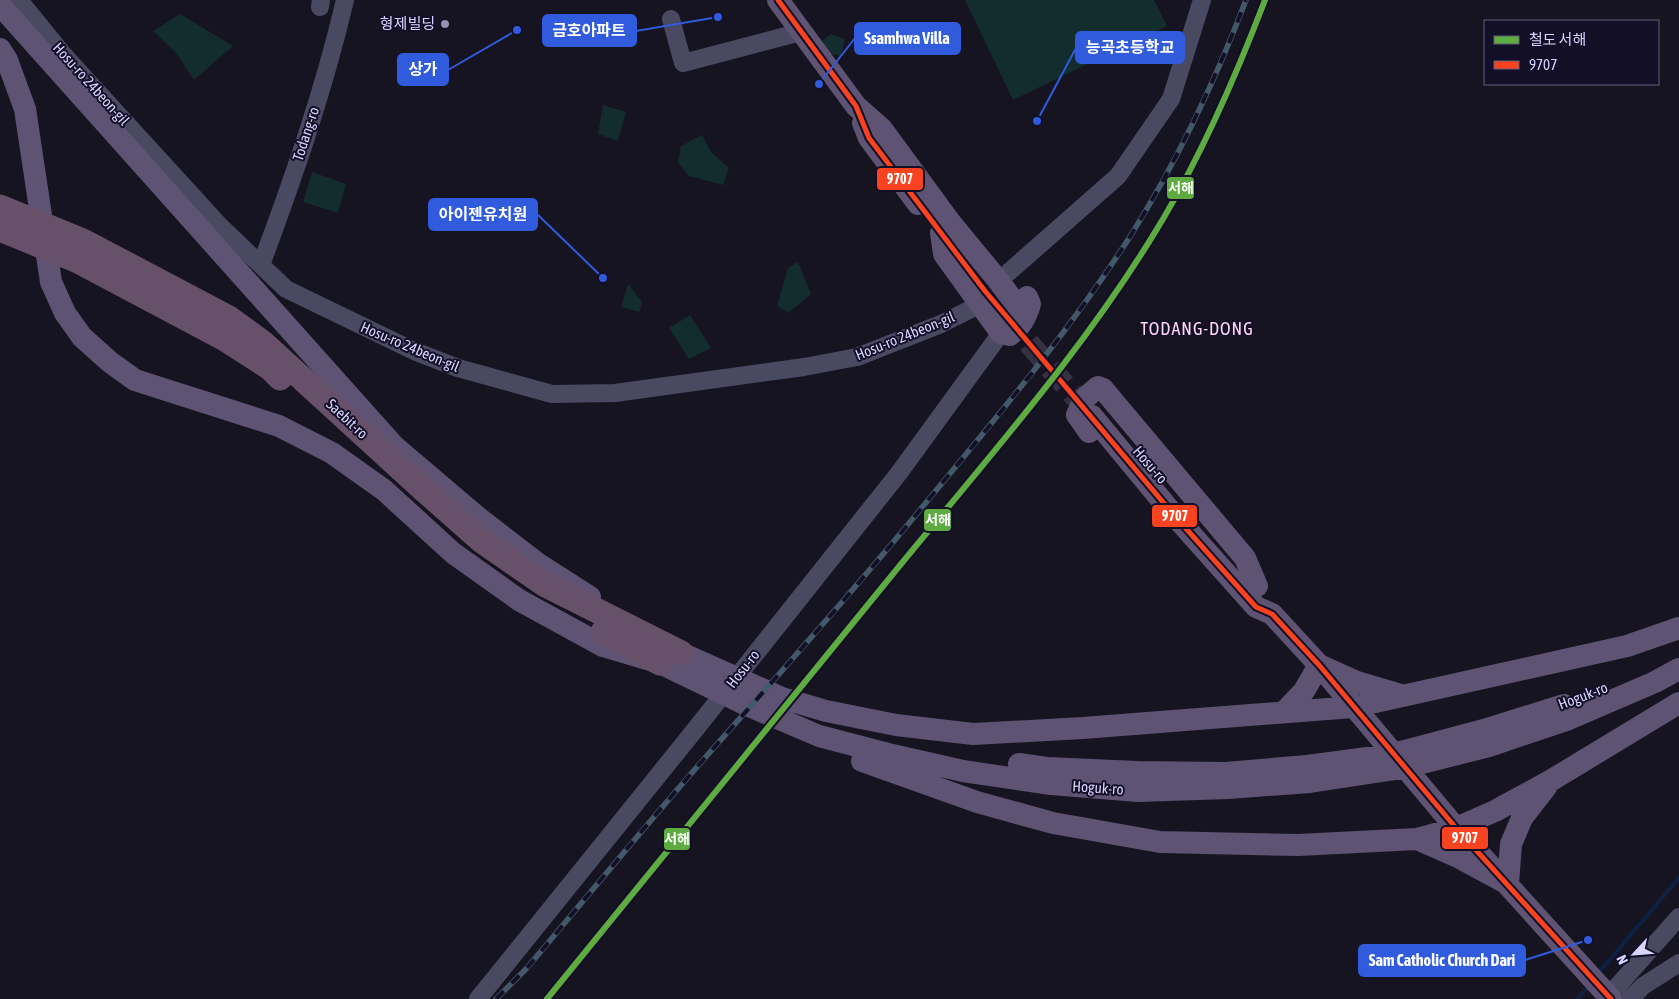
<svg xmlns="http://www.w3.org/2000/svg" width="1679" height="999" font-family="'Asap Condensed','Noto Sans KR',sans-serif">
  <rect width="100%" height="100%" fill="#161421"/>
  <!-- green -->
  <path fill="#132c2d" d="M965,0h189l13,26 -154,74z
    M180,14l53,32 -39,34 -18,-27 -23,-22z
    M831,34l14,5 -4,17 -11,-2 -8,-13z
    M603,105l23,7 -8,29 -20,-7z
    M702,135l8,16 19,17 -6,17 -34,-9 -11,-13 3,-17z
    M312,172l34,12 -8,29 -35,-11z
    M798,262l13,32 -23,19 -11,-7 11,-38z
    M628,284l14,18 -3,10 -18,-5z
    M690,315l21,33 -22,11 -20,-31z"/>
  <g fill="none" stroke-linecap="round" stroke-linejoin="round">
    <!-- stream -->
    <path stroke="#0d2144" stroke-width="4" d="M1601,970l78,-92
      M1577,999l9,-10"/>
    <!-- major-tunnel -->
    <path stroke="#333142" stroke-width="22" stroke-dasharray="22 11" stroke-linecap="butt" d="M1007,318l85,98"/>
    <!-- minor -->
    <path stroke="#4a4962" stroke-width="18" d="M19,0l43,53 158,173 66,63 128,62 44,17 94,26 63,-1 189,-26 53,-10 84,-33 38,-19
      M320,7l1,-7
      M671,19l12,44 118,-31
      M261,265c32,-86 63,-175 84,-265
      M1009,272l109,-96 53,-77 31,-99
      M478,999l216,-268 205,-258 102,-140
      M1606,999l73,-82
      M1630,999l13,-13 36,-23"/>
    <!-- major -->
    <path stroke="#5e5373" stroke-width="22" d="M778,0l78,106 26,23 68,93 47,57 22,29
      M0,5l395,442 80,68 62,48 53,34
      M0,49l7,11 18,49 26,173 14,31 17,24 28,25 25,18 144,46 53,27 52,37 69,63 66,47 84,46 57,17 89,43 70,30 69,18 75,17 88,13 87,7 91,-3 81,-6 92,-14 87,-22 80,-27 86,-37 24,-13
      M863,123l6,15 49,66
      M941,233l3,21 57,79 9,2c11,-9 16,-17 20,-31l-3,-7
      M1092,416l81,98 83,93 16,7 47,51 137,163 155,171
      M1089,432l-12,-17 8,-17 13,-11 5,2 142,169 12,28
      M681,653l101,45 44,13 70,14 77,9 110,-6 270,-21 274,-61 52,-18
      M1284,712l20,-21 15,-26 38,17 44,13
      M862,761l115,41 76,21 107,19 138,3 119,-6 39,-11 39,-17 55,-30 129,-78
      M1019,764l28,4 90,4 88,1 82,-7 83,-11 94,-25 80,-25
      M1417,839l43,19 48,26 3,-40 11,-26 24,-31"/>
    <!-- highway -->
    <path stroke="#67516a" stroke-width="25" d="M0,207l83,34 146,77 33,24 161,147 59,52 62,43 137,69
      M0,229l78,32 147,78 45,29 10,10
      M603,632l57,31"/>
    <!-- rail casing -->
    <g stroke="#43596b" stroke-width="5.5">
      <path id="rail" d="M496,999l31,-31c59,-70 117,-141 177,-209 74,-84 149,-167 220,-254 72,-87 146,-174 207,-270 45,-72 85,-156 115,-235"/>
    </g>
    <!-- rail -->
    <use href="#rail" stroke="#130f26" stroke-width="4" stroke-dasharray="11" stroke-linecap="butt"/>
    <!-- bus-1 casing -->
    <g stroke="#130f26" stroke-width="9">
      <path id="bus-1" d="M778,0l78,106 13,32 116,153 188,223 83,93 16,7 47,51 137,163 155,171"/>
    </g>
    <!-- bus-1 -->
    <use href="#bus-1" stroke="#f94320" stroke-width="5"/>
    <!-- rail-1 casing -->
    <g stroke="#130f26" stroke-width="10">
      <path id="rail-1" d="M547,999c114,-140 227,-280 341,-419 95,-117 198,-231 275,-361 41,-69 73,-143 102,-219"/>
    </g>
    <!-- rail-1 -->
    <use href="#rail-1" stroke="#5eac41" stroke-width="6"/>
  </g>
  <!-- markers -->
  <circle fill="#9591b1" stroke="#130f26" stroke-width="2" cx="445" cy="24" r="5"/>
  <g text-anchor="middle" stroke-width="4" stroke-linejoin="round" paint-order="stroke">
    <!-- poi labels -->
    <g font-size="15" fill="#d9d4ff" stroke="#130f26" text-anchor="end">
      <text x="435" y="29">형제빌딩</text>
    </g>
    <!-- street labels -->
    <g font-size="15" fill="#d9d4ff" stroke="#130f26">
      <text transform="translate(91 84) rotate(48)" y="5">Hosu-ro 24beon-gil</text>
      <text transform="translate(306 134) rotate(-72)" y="5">Todang-ro</text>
      <text transform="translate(905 336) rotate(-22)" y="5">Hosu-ro 24beon-gil</text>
      <text transform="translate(410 347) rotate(23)" y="5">Hosu-ro 24beon-gil</text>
      <text transform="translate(347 419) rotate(43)" y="5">Saebit-ro</text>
      <text transform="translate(1150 465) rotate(49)" y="5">Hosu-ro</text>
      <text transform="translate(743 669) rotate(-52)" y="5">Hosu-ro</text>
      <text transform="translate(1583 696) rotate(-21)" y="5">Hoguk-ro</text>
      <text transform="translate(1098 788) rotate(4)" y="5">Hoguk-ro</text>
    </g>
    <!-- quarter labels -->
    <g font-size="18" letter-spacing="1" fill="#ffd6f0" stroke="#130f26">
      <text x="1197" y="335">TODANG-DONG</text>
    </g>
  </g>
  <!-- callouts -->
  <path fill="none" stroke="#305bdc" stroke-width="2" d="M718 17L636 31M819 84L855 38M1037 121L1076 48M517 30L448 70M603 278L537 214M1588 940L1525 960"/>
  <g fill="#305bdc" stroke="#130f26" stroke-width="2">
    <circle cx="718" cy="17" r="5"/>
    <circle cx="819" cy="84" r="5"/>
    <circle cx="1037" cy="121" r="5"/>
    <circle cx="517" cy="30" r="5"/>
    <circle cx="603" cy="278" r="5"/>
    <circle cx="1588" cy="940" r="5"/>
  </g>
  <g fill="#305bdc" stroke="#305bdc" stroke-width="2">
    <rect x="543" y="15" width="93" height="31" rx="5"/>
    <rect x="855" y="23" width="105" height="31" rx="5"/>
    <rect x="1076" y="32" width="108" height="31" rx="5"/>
    <rect x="398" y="54" width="50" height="31" rx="5"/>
    <rect x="429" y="199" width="108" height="31" rx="5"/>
    <rect x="1359" y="945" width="166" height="31" rx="5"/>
  </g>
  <g font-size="16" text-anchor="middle" font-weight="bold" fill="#fff">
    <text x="589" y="36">금호아파트</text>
    <text x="907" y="44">Ssamhwa Villa</text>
    <text x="1130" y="53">능곡초등학교</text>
    <text x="423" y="75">상가</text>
    <text x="483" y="220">아이젠유치원</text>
    <text x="1442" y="966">Sam Catholic Church Dari</text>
  </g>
  <g stroke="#130f26" stroke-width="2">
    <rect x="876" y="167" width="48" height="24" rx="5" fill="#f94320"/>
    <rect x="1166" y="176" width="29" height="24" rx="5" fill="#5eac41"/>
    <rect x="1151" y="504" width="47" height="24" rx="5" fill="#f94320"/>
    <rect x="923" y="508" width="29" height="24" rx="5" fill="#5eac41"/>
    <rect x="1441" y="826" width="48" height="24" rx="5" fill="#f94320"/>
    <rect x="663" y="827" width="28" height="24" rx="5" fill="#5eac41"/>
  </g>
  <g font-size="14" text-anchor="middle" font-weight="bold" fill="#fff">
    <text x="900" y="184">9707</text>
    <text x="1181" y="193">서해</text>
    <text x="1175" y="521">9707</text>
    <text x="938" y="525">서해</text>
    <text x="1465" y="843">9707</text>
    <text x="677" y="844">서해</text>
  </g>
  <!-- legend -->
  <rect x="1484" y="20" width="175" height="65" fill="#130f26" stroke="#625e7d"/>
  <rect x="1494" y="36" width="25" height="8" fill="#5eac41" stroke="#625e7d"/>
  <text x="1529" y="45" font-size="15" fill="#d9d4ff">철도 서해</text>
  <rect x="1494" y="61" width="25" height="8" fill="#f94320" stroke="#625e7d"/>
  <text x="1529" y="70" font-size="15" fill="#d9d4ff">9707</text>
  <!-- north arrow -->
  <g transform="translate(1634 954) rotate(244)" stroke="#130f26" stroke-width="4" paint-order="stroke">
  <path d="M0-4L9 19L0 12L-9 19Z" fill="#d9d4ff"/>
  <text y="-8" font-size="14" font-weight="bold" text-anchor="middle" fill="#d9d4ff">N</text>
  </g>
</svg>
